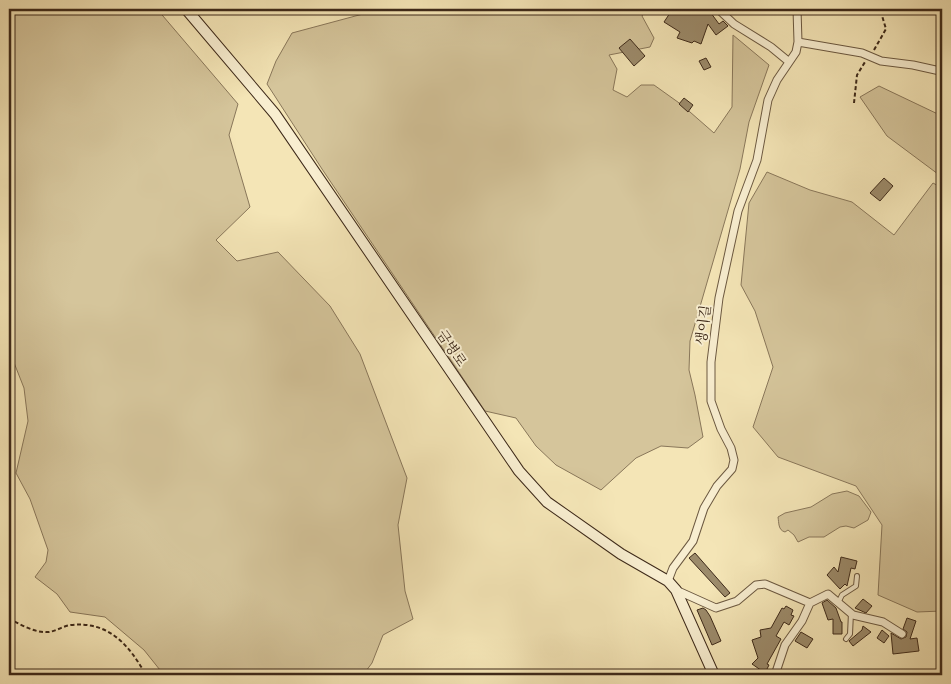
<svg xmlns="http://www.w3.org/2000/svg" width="951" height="684" font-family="Vollkorn,'Noto Serif KR',serif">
  <rect width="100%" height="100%" fill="#f4e5b6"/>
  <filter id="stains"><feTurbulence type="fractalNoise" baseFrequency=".004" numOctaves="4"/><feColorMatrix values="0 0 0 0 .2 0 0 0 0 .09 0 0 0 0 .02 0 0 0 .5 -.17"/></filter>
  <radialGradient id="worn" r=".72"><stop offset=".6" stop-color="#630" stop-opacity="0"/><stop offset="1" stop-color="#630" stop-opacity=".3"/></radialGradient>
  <!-- green -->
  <path fill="#d5c59b" stroke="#89775a" d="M9,9h148l81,95 -9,31 21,72 -34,33 21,21 41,-9 52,54 30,48 47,124 -9,47 7,66 8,28 -30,16 -11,28 -9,12h-199l-20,-25 -39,-33 -35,-5 -13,-18 -22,-17 11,-15 2,-12 -18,-51 -14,-26 12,-52 -4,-33 -15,-38z
    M397,9h249l-4,7 12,22 -4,9 -41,8 8,14 -4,21 14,7 14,-12h13l28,20 32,28 18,-26 1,-72 36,30 -20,57 -9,47 -50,172 -1,29 6,25 8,42 -15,11 -27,-2 -25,12 -35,32 -45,-25 -20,-19 -20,-28 -31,-7 -163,-242 -55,-85 9,-23 16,-28 82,-22z
    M879,86l63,30v61l-55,-41 -27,-39z
    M767,172l43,18 42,12 42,33 39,-52 9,5v423l-25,1 -39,-17 4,-70 -26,-39 -78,-29 -25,-30 20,-60 -18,-56 -14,-26 8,-82z
    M847,491l12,5 12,16 -3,8 -14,8 -8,-2 -6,1 -16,10h-15l-11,5 -4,-7 -6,-5 -3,2c-7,-2 -6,-9 -7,-15l7,-4 26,-6 21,-13z"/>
  <!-- building -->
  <path fill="#9c8b6b" stroke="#3d2919" d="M663,9h45l11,15 4,-3 5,5 -12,9 -8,-11 -7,20 -7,-3 -2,2 -15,-5 3,-6 -16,-10 6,-9z
    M630,39l15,17 -11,10 -15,-18z
    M706,58l5,9 -7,3 -5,-9z
    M684,98l9,7 -5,7 -9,-8z
    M884,178l9,8 -13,15 -10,-8z
    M695,553l35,40 -5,4 -36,-39z
    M841,557l16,4 -2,8 -4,-1 -4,18 -2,-2 -5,5 -13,-14 7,-8 4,5z
    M863,599l9,7 -6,7 -11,-5z
    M827,600l9,8 5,14h1v12h-9v-15l-5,1 -6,-17z
    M786,606l7,4 -2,5 3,1 -5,9 -5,-3 -8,14 5,3 -14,25 2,1 -4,8 -13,-9 6,-6 -6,-18 9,-3 -1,-7 11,-2 11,-20 2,1z
    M703,608l3,2 4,6 11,25 -9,4 -15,-35z
    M907,618l9,3 -6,18 7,-1 2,13 -26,3 -2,-21 10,6 5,-2 1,-5 -4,-3z
    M863,626l8,6 -18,14 -4,-5 13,-11z
    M882,630l7,6 -5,7 -7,-5z
    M801,632l12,7 -6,9 -12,-7z"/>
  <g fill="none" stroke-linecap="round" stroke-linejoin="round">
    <!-- lane casing -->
    <g stroke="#6b5840" stroke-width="6">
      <path id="lane" d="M838,603l4,-8 14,-9 1,-10
        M846,639l4,-5 1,-21"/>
    </g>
    <!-- street casing -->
    <g stroke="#6b5840" stroke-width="9">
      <path id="street" d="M718,9l16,15 37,23 17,14
        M798,42l64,11 19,8 32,4 27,6 2,2
        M668,581l5,-13 20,-27 11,-33 13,-22 15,-17 2,-9 -3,-12 -10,-19 -10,-28v-39l8,-64 19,-87 19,-51 11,-60 9,-20 19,-28 2,-10 -1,-33
        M676,590l40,18 21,-7 19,-16 9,-1 45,19 -8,18 -17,24 -10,30
        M810,603l18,-9 25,21 30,7 19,12"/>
    </g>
    <!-- secondary casing -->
    <g stroke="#3d2919" stroke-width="12">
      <path id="secondary" d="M186,9l89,105 244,357 28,31 74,52 47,27 8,9 38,85"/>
    </g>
    <!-- path -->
    <path stroke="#3d2919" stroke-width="2" stroke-dasharray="4 2.5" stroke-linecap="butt" d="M874,50l12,-21 -6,-20
      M854,103l3,-28 8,-13
      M9,619c11,5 24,13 36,13 9,1 17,-6 26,-7 38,-4 58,20 75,50"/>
    <!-- lane -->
    <use href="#lane" stroke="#f8eed0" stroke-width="4"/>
    <!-- street -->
    <use href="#street" stroke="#f8eed0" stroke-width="7"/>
    <!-- secondary -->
    <use href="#secondary" stroke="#f8eed0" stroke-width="10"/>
  </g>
  <g text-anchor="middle" stroke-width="4" stroke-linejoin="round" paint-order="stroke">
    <!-- street labels -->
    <g font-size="14" fill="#3d2919" stroke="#f8eed0">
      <text transform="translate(703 325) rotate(-83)" y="5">생이길</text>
      <text transform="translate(452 348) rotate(56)" y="5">금병로</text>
    </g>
  </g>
  <!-- margin -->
  <rect width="951" height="684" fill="none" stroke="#f4e5b6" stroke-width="30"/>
  <rect x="10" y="10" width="931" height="664" fill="none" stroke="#3d2919" stroke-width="2.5"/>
  <rect x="15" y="15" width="921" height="654" fill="none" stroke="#3d2919"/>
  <rect width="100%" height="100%" filter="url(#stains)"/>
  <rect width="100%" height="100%" fill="url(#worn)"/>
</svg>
